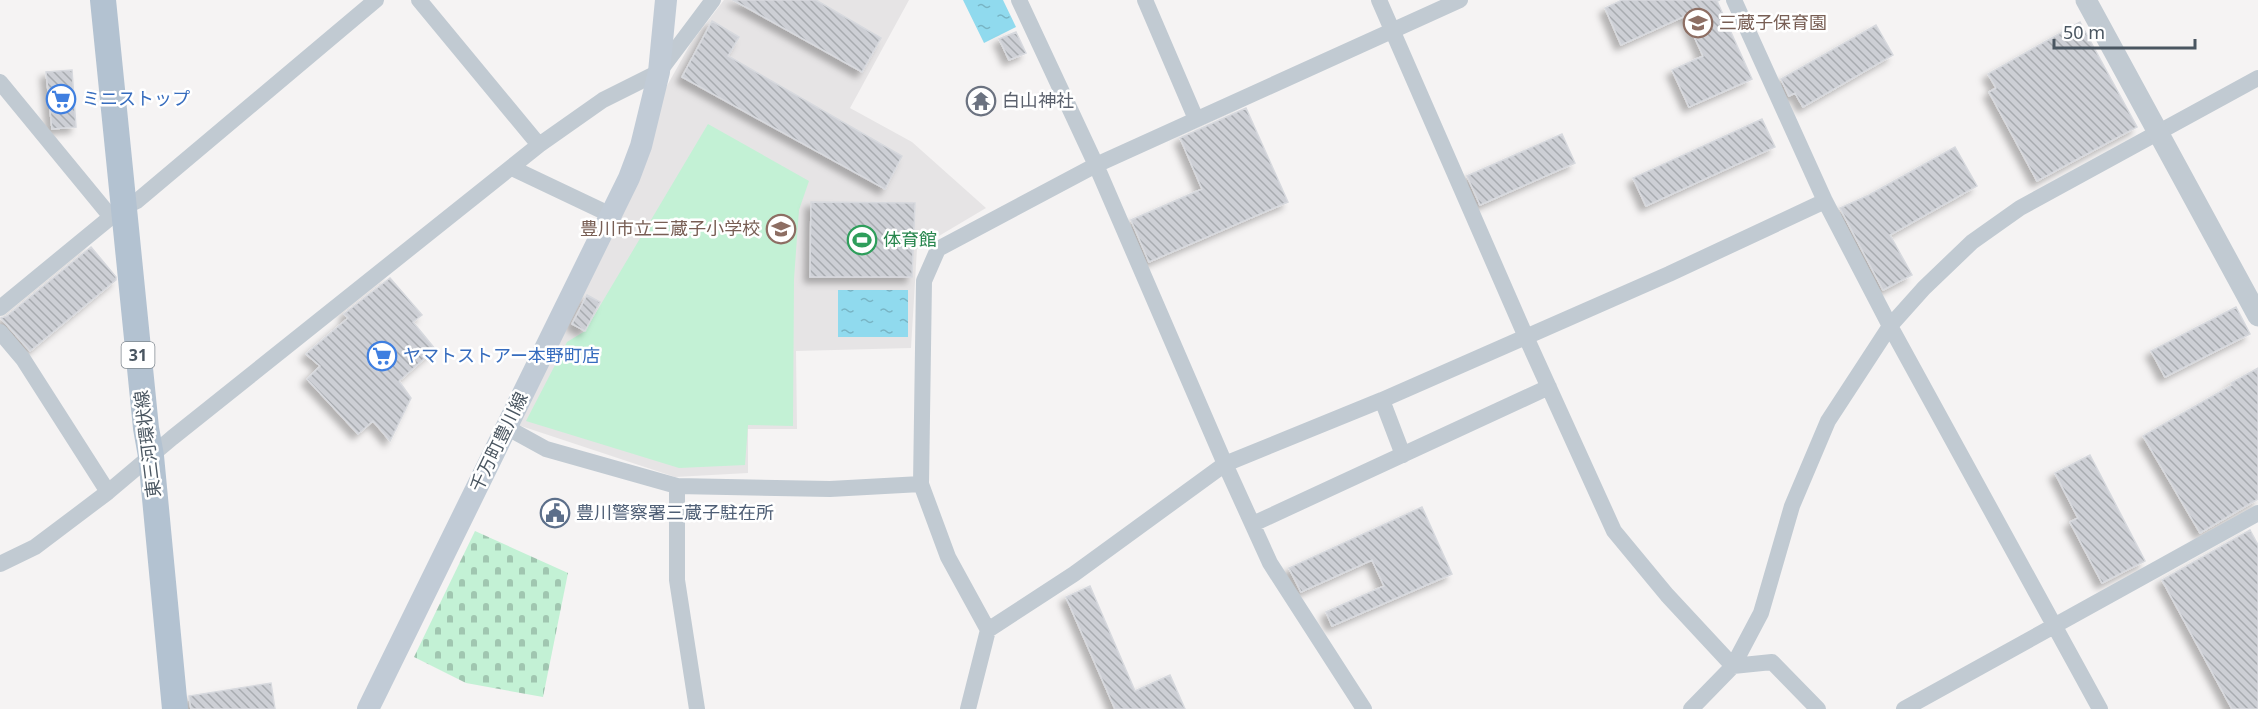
<svg xmlns="http://www.w3.org/2000/svg" width="2258" height="709" font-family="'Noto Sans','Noto Sans JP',sans-serif">
  <defs>
    <pattern id="cemetery-stones" width="16" height="16" patternUnits="userSpaceOnUse" patternTransform="scale(1.5)"><rect width="16" height="16" fill="#c3f1d5"/><path d="M2 7V4a2 2 0 0 1 4 0v3zM10 15v-3a2 2 0 0 1 4 0v3z" fill="#a0c6b0"/></pattern>
    <pattern id="water-ripples" width="26" height="14" patternUnits="userSpaceOnUse" patternTransform="scale(1.5)"><rect width="26" height="14" fill="#90daee"/><path d="M2 4q2-2 4 0t4 0M15 11q2-2 4 0t4 0" fill="none" stroke="#78b4c4"/></pattern>
    <pattern id="building-back-hatch" width="6" height="6" patternUnits="userSpaceOnUse" patternTransform="scale(1.5)"><rect width="6" height="6" fill="#cdcfd5"/><path d="M-1 5l2 2M0 0l6 6M5-1l2 2" fill="none" stroke="#a8abb0"/></pattern>
    <filter id="shadow"><feDropShadow dx="-5.5" dy="5.5" stdDeviation="3" flood-color="#0004"/></filter>
  </defs>
  <rect width="100%" height="100%" fill="#f5f3f3"/>
  <!-- education -->
  <path fill="#e6e4e5" d="M724,0h185l-59,108 62,34 74,66 -69,41 -6,99 -115,3 1,78h-49v44l-73,4 -157,-52 141,-325 32,-57z"/>
  <!-- cemetery -->
  <path fill="url(#cemetery-stones)" d="M475,531l93,42 -25,124 -77,-14 -52,-26z"/>
  <!-- pitch -->
  <path fill="#c3f1d5" d="M708,124l101,57 -10,29 -5,69 -1,147 -45,-1 -3,40 -66,3 -153,-47 41,-79 18,-11z"/>
  <!-- water -->
  <path fill="url(#water-ripples)" d="M963,0h40l13,27 -32,16z
    M838,290h70v47h-70z"/>
  <!-- building -->
  <path fill="url(#building-back-hatch)" stroke="#d7d9de" stroke-width="1.5" filter="url(#shadow)" d="M733,0h83l65,38 -19,34z
    M1622,0h98l-3,1 35,78 -63,28 -17,-37 31,-14 -18,-40 -64,29 -16,-37z
    M712,21l27,16 -11,19 174,100 -17,33 -203,-112z
    M2080,22l57,105 -100,54 -48,-89 7,-4 -8,-14z
    M1876,25l17,30 -90,52 -8,-14 -6,3 -8,-17z
    M1016,32l10,21 -17,7 -10,-21z
    M72,70l4,57 -24,2 -6,-57z
    M1246,108l42,94 -139,60 -18,-42 71,-31 -22,-51z
    M1762,119l13,28 -129,59 -13,-28z
    M1562,134l13,29 -95,42 -13,-29z
    M1955,147l22,39 -87,49 22,40 -29,15 -43,-82 29,-13z
    M811,202l104,1 -3,74h-102z
    M91,247l25,30v3l-86,71 -29,-33 6,-2z
    M390,278l32,37 -9,7 22,27 -36,32 12,17 -21,43 -17,-20 -15,13 -51,-55 13,-13 -14,-12 42,-36 -4,-4z
    M587,295l13,7 -15,29 -13,-7z
    M2236,307l14,27 -85,43 -14,-26z
    M2258,368v131l-58,34 -57,-97 89,-51 -1,-2z
    M2090,455l55,106 -43,22 -32,-61 8,-4 -23,-45z
    M1422,507l30,67 -120,52 -6,-14 58,-26 -12,-26 -71,32 -12,-24z
    M2250,530l8,15v164h-26l-70,-129z
    M1090,586l45,105 35,-16 15,34h-70l-49,-112z
    M271,683l4,26h-84l-2,-13z"/>
  <g fill="none" stroke-linecap="round" stroke-linejoin="round">
    <!-- minor -->
    <path stroke="#c1cad2" stroke-width="16" d="M419,0l120,145
      M1019,0l77,165 129,299 45,99 94,146
      M1145,0l51,119
      M1379,0l147,337 88,194 53,64 66,71
      M1734,0l91,201 65,125 210,383
      M0,82l111,135
      M512,168l99,47
      M0,308l111,-91 13,-10 13,-6 239,-201
      M0,332l23,27 85,133
      M1382,400l21,55
      M506,427l40,22 131,37 153,3 91,-5
      M677,486v94l20,129
      M1253,524l296,-137
      M0,564l35,-17 73,-55 64,-54 367,-293 64,-45 56,-28 54,-72
      M988,630l-40,-73 -27,-73 3,-203 14,-32 158,-84 364,-165
      M1733,666l39,-4 46,47
      M968,709l20,-79 86,-56 151,-110 157,-64 287,-126 156,-73
      M1691,709l42,-43 28,-53 31,-107 36,-85 62,-95 34,-38 48,-46 48,-34 238,-130
      M1904,709l354,-196"/>
    <!-- tertiary -->
    <path stroke="#c1cad2" stroke-width="21" d="M2086,0l172,316"/>
    <!-- secondary -->
    <path stroke="#c1cbd6" stroke-width="22" d="M368,709l261,-531 12,-32 18,-74 7,-72"/>
    <!-- primary -->
    <path stroke="#b3c2d1" stroke-width="26" d="M103,0l43,428 5,28 24,253"/>
  </g>
  <!-- icons -->
  <defs>
    <g id="school-ring" transform="scale(1.5)"><circle r="9.5" fill="#fff" stroke="#8d6e63" stroke-width="1.5"/><path d="M0-5L7-2L0 1L-7-2ZM-4 1L0 2.5L4 1V4Q0 6-4 4Z" fill="#8d6e63"/></g>
    <g id="supermarket-ring" transform="scale(1.5)"><circle r="9.5" fill="#fff" stroke="#3f7fe0" stroke-width="1.5"/><path d="M-6-5.5h2.5l.6 2H6L4.5 2H-2.5L-4.4-4H-6ZM-1.5 3.2a1.3 1.3 0 1 0 .1 0ZM3 3.2a1.3 1.3 0 1 0 .1 0Z" fill="#3f7fe0"/></g>
    <g id="temple-ring" transform="scale(1.5)"><circle r="9.5" fill="#fff" stroke="#6b7280" stroke-width="1.5"/><path d="M0-6L5-2H3V0L6.5 2.5H4V6H1.5V3h-3V6H-4V2.5H-6.5L-3 0V-2H-5Z" fill="#6b7280"/></g>
    <g id="stadium-ring" transform="scale(1.5)"><circle r="9.5" fill="#fff" stroke="#2e9e5b" stroke-width="1.5"/><path d="M0-5a6.5 5 0 1 0 0 10a6.5 5 0 1 0 0-10ZM-3.5-1.8h7v3.6h-7Z" fill="#2e9e5b"/></g>
    <g id="civic-ring" transform="scale(1.5)"><circle r="9.5" fill="#fff" stroke="#5c6f8a" stroke-width="1.5"/><path d="M-.6-6.5H3V-4.5H.6V-3L4-1V1h2V6H-6V1h2V-1L-.6-3ZM-1.2 2.5V6h2.4V2.5Z" fill="#5c6f8a"/></g>
  </defs>
  <g fill-rule="evenodd">
    <use href="#school-ring" x="1698" y="23"/>
    <use href="#supermarket-ring" x="61" y="99"/>
    <use href="#temple-ring" x="981" y="101"/>
    <use href="#school-ring" x="781" y="229"/>
    <use href="#stadium-ring" x="862" y="240"/>
    <use href="#supermarket-ring" x="382" y="356"/>
    <use href="#civic-ring" x="555" y="513"/>
  </g>
  <g text-anchor="middle" stroke-width="5" stroke-linejoin="round" paint-order="stroke">
    <!-- shield labels -->
    <rect fill="#fff" stroke="#808990" stroke-width="1.5" x="121.5" y="342" width="33" height="26" rx="4.5"/>
    <g font-size="16" font-weight="bold" fill="#4a5661">
      <text x="138" y="361">31</text>
    </g>
    <!-- education labels -->
    <g font-size="18" fill="#785e54" stroke="#fff" text-anchor="start">
      <text x="1719" y="29">三蔵子保育園</text>
      <text x="760" y="235" text-anchor="end">豊川市立三蔵子小学校</text>
    </g>
    <!-- shop labels -->
    <g font-size="18" fill="#366cbe" stroke="#fff" text-anchor="start">
      <text x="82" y="105">ミニストップ</text>
      <text x="403" y="362">ヤマトストアー本野町店</text>
    </g>
    <!-- worship labels -->
    <g font-size="18" fill="#5b616d" stroke="#fff" text-anchor="start">
      <text x="1002" y="107">白山神社</text>
    </g>
    <!-- leisure labels -->
    <g font-size="18" fill="#27864d" stroke="#fff" text-anchor="start">
      <text x="883" y="246">体育館</text>
    </g>
    <!-- street labels -->
    <g font-size="18" fill="#4a5661" stroke="#fff">
      <text transform="translate(499 442) rotate(-64)" y="6">千万町豊川線</text>
      <text transform="translate(148 444) rotate(-97)" y="6">東三河環状線</text>
    </g>
    <!-- service labels -->
    <g font-size="18" fill="#4e5e75" stroke="#fff" text-anchor="start">
      <text x="576" y="519">豊川警察署三蔵子駐在所</text>
    </g>
  </g>
  <!-- scale -->
  <path d="M2054 39v9h141v-9" fill="none" stroke="#4a5661" stroke-width="3"/>
  <text x="2063" y="39" font-size="18" fill="#4a5661" stroke="#ffffff" stroke-width="4.5" paint-order="stroke">50 m</text>
</svg>
